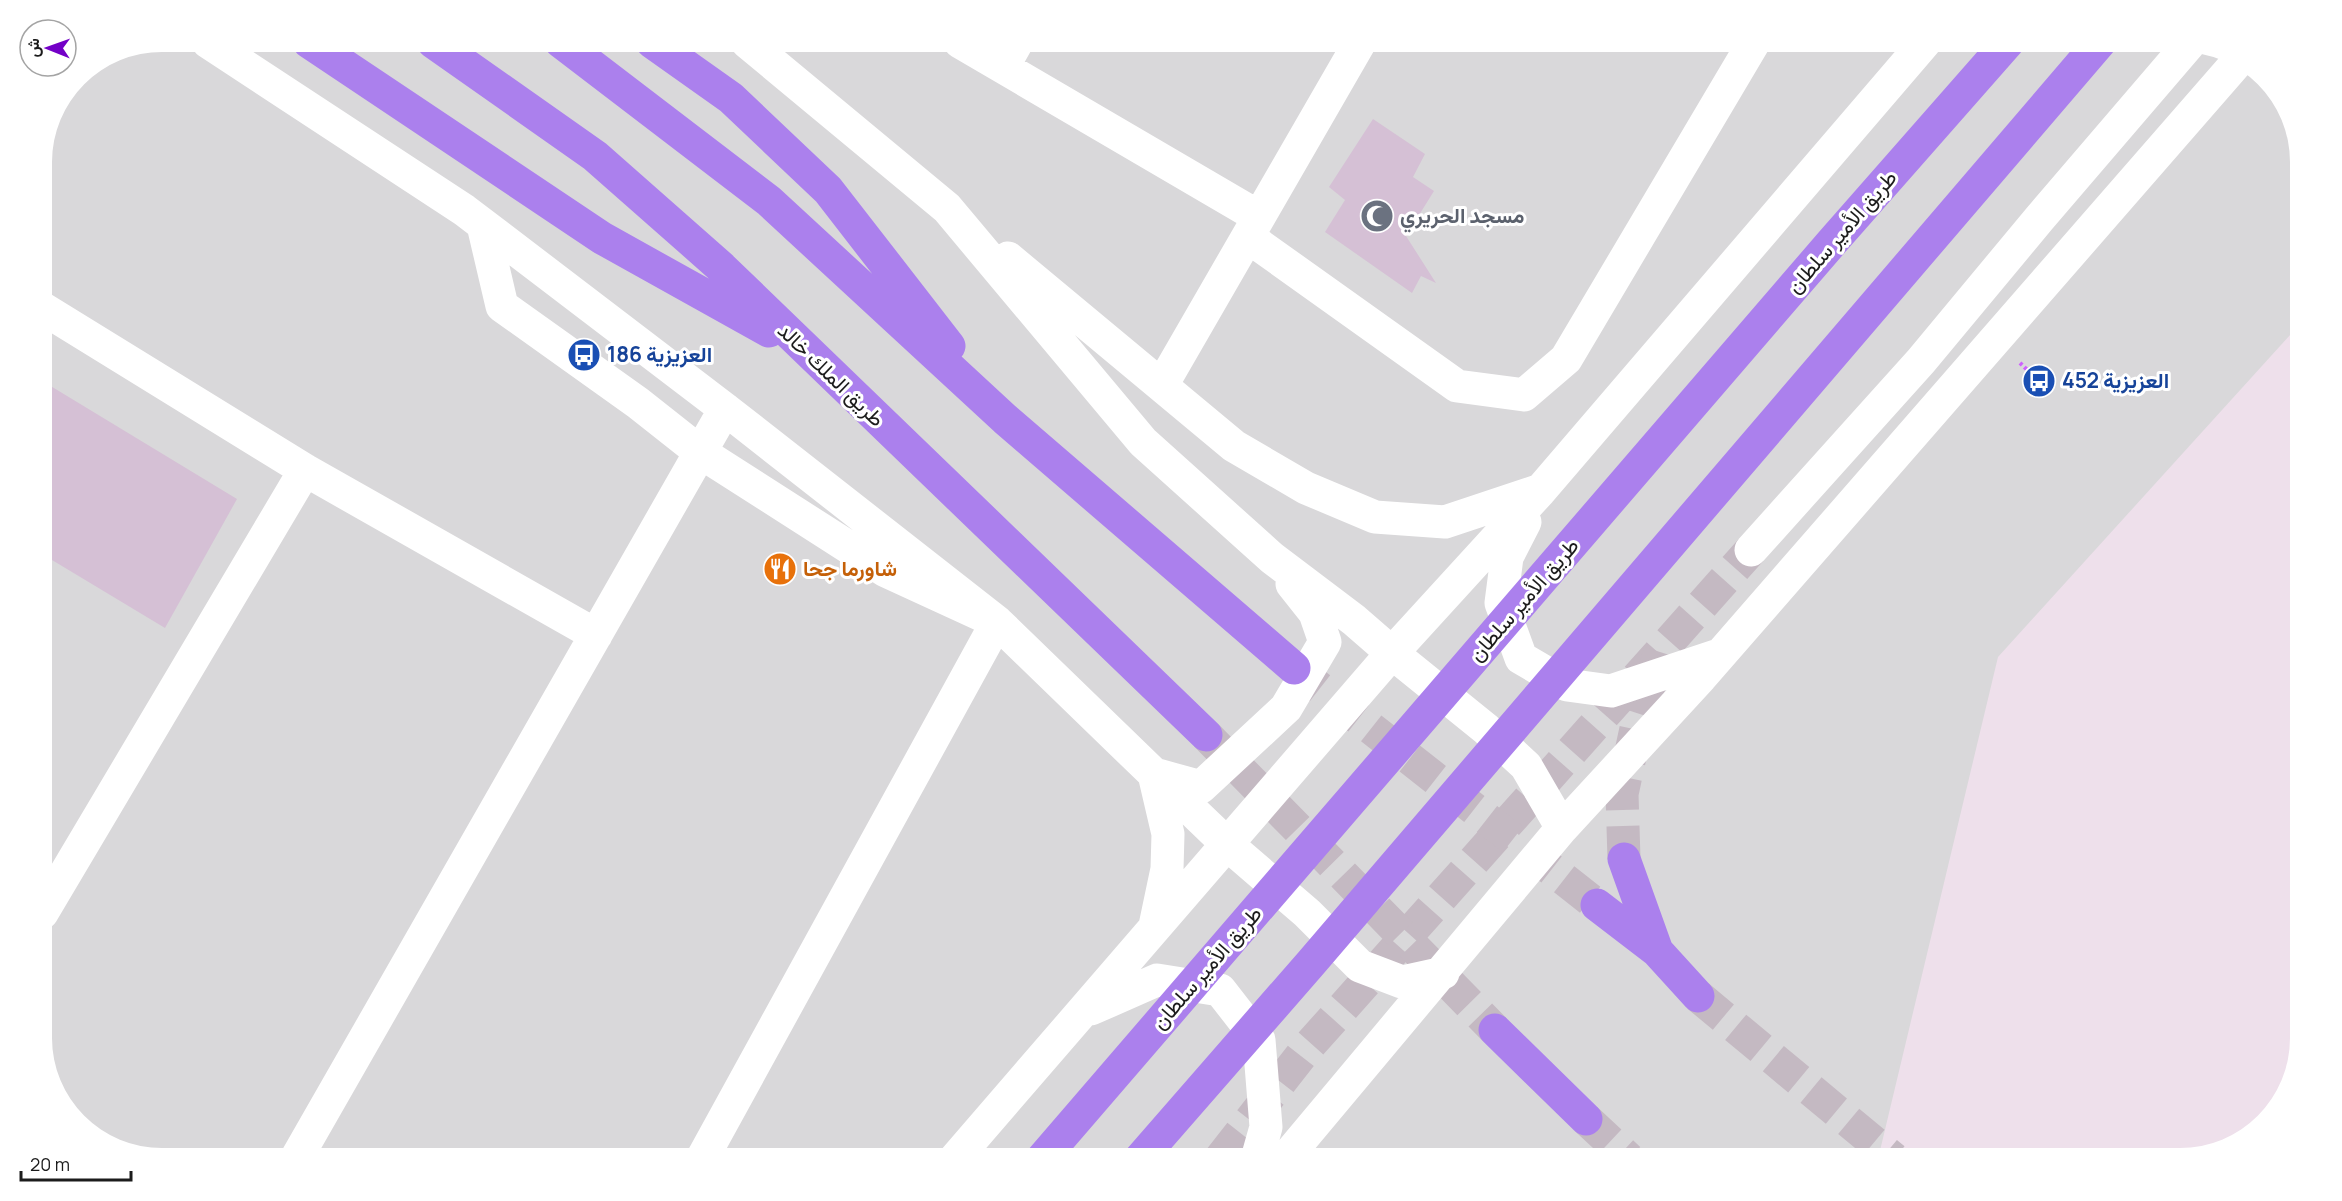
<svg xmlns="http://www.w3.org/2000/svg" width="2342" height="1201" font-family="Manrope,Vazirmatn,sans-serif">
  <rect width="100%" height="100%" fill="#eee0eb"/>
  <!-- residential -->
  <path fill="#d9d8da" d="M162,42h2018l53,13 47,41 20,59v169l-302,333 -120,502h-1716l-53,-13 -47,-40 -20,-59v-892l9,-39 26,-39 39,-26z"/>
  <!-- building -->
  <path fill="#d5c0d5" d="M1373,119l52,35 -12,23 21,14 -28,45 30,47 -15,-7 -9,17 -87,-61 20,-32 -16,-13z
    M44,382l193,117 -72,129 -123,-74z"/>
  <g fill="none" stroke-linecap="round" stroke-linejoin="round">
    <!-- minor-tunnel -->
    <path stroke="#c4b9c2" stroke-width="33" stroke-dasharray="33 16" stroke-linecap="butt" d="M1220,1159l87,-111 444,-498"/>
    <!-- highway-tunnel -->
    <path stroke="#c4b9c2" stroke-width="33" stroke-dasharray="33 16" stroke-linecap="butt" d="M1294,668l303,237
      M1206,735l289,295
      M1624,859l-2,-65 15,-70 23,-72
      M1698,996l196,163
      M1586,1119l43,40"/>
    <!-- path -->
    <path stroke="#cd60ff" stroke-width="4" stroke-dasharray="3 3" stroke-linecap="butt" d="M2020,363l19,18"/>
    <!-- minor -->
    <path stroke="#fff" stroke-width="33" d="M208,42l256,168 261,199 272,213 157,152 74,71 79,68 53,53 42,16 41,-9
      M747,42l200,166 196,234 129,116 82,62 38,33 94,76 40,37 36,62
      M960,42l299,175
      M1003,67l14,-25
      M483,225l19,81 136,97 62,49 186,119 111,51 -295,537
      M1248,237l209,149 67,9 42,-36 188,-317
      M1008,258l226,188 72,42 69,29 70,5 93,-31
      M42,308l263,162 291,165
      M1162,385l198,-343
      M1525,522l-18,35 -6,46 20,55 46,27 44,6 108,-36
      M1751,550l170,-189 118,-142 150,-175
      M42,913l263,-443
      M1155,926l12,-57 1,-35 -14,-60 47,13 85,-79 39,-66 -10,-29 -23,-29
      M1091,1009l66,-29 63,10 39,50 7,87 -9,32
      M296,1159l429,-750
      M955,1159l437,-506 148,-162 385,-449
      M1285,1159l277,-331 139,-151 538,-617"/>
    <!-- highway -->
    <path stroke="#ab80ed" stroke-width="33" d="M309,42l293,196 167,93
      M433,42l162,114 127,112 484,467
      M561,42l208,159 236,218 289,249
      M652,42l79,56 97,92 121,156
      M1624,859l33,92
      M1597,905l60,46 41,45
      M1495,1030l91,89
      M1042,1159l791,-918 175,-199
      M1140,1159l171,-196 789,-921"/>
  </g>
  <!-- icons -->
  <defs>
    <g id="mosque-disc" transform="scale(1.725)"><circle r="9.5" fill="#6b7280" stroke="#fff"/><path d="M3.5-4.9A6 6 0 1 0 3.5 4.9A5 5 0 1 1 3.5-4.9Z" fill="#fff"/></g>
    <g id="bus-disc" transform="scale(1.725)"><circle r="9.5" fill="#1a4fb4" stroke="#fff"/><path d="M-5-6H5V4H4V6H2V4H-2V6H-4V4H-5ZM-3.5-4V0h7V-4ZM-3.5 1.2v1.5H-2V1.2ZM2 1.2v1.5H3.5V1.2Z" fill="#fff"/></g>
    <g id="restaurant-disc" transform="scale(1.725)"><circle r="9.5" fill="#e8710a" stroke="#fff"/><path d="M-5-6h1v4h1v-4h1v4h1v-4h1v5L-1.5 .5V6h-2V.5L-5-1ZM5-6V6H3V1.5H1.5Q1.5-4 5-6Z" fill="#fff"/></g>
  </defs>
  <g fill-rule="evenodd">
    <use href="#mosque-disc" x="1377" y="216"/>
    <use href="#bus-disc" x="584" y="355"/>
    <use href="#bus-disc" x="2039" y="381"/>
    <use href="#restaurant-disc" x="780" y="569"/>
  </g>
  <g text-anchor="middle" stroke-width="6" stroke-linejoin="round" paint-order="stroke">
    <!-- worship labels -->
    <g font-size="21" font-weight="bold" fill="#5b616d" stroke="#fff" text-anchor="start">
      <text x="1400" y="223">مسجد الحريري</text>
    </g>
    <!-- street labels -->
    <g font-size="21" fill="#1c1c1c" stroke="#fff">
      <text transform="translate(1842 232) rotate(-49)" y="7">طريق الأمير سلطان</text>
      <text transform="translate(831 375) rotate(44)" y="7">طريق الملك خالد</text>
      <text transform="translate(1524 600) rotate(-49)" y="7">طريق الأمير سلطان</text>
      <text transform="translate(1207 968) rotate(-49)" y="7">طريق الأمير سلطان</text>
    </g>
    <!-- transit labels -->
    <g font-size="21" font-weight="bold" fill="#164399" stroke="#fff" text-anchor="start">
      <text x="607" y="362">العزيزية 186</text>
      <text x="2062" y="388">العزيزية 452</text>
    </g>
    <!-- food labels -->
    <g font-size="21" font-weight="bold" fill="#c56008" stroke="#fff" text-anchor="start">
      <text x="803" y="576">شاورما جحا</text>
    </g>
  </g>
  <!-- crop -->
  <path d="M0 0H2342V1201H0ZM162 52H2180A110 110 0 0 1 2290 162V1038A110 110 0 0 1 2180 1148H162A110 110 0 0 1 52 1038V162A110 110 0 0 1 162 52Z" fill="#fff" fill-rule="evenodd"/>
  <!-- north arrow -->
  <g transform="translate(48 48) rotate(271)"><circle r="28" fill="#ffffff" stroke="#a4a4a4" stroke-width="1.5"/>
  <path d="M0-4.5L10 22L0 15L-10 22Z" fill="#7300c7"/>
  <text y="-9" font-size="16" font-weight="bold" text-anchor="middle" fill="#1c1c1c">ش</text>
  </g>
  <!-- scale -->
  <path d="M21 1171v9h110v-9" fill="none" stroke="#1c1c1c" stroke-width="3"/>
  <text x="30" y="1171" font-size="18" fill="#1c1c1c" stroke="#ffffff" stroke-width="4.5" paint-order="stroke">20 m</text>
</svg>
